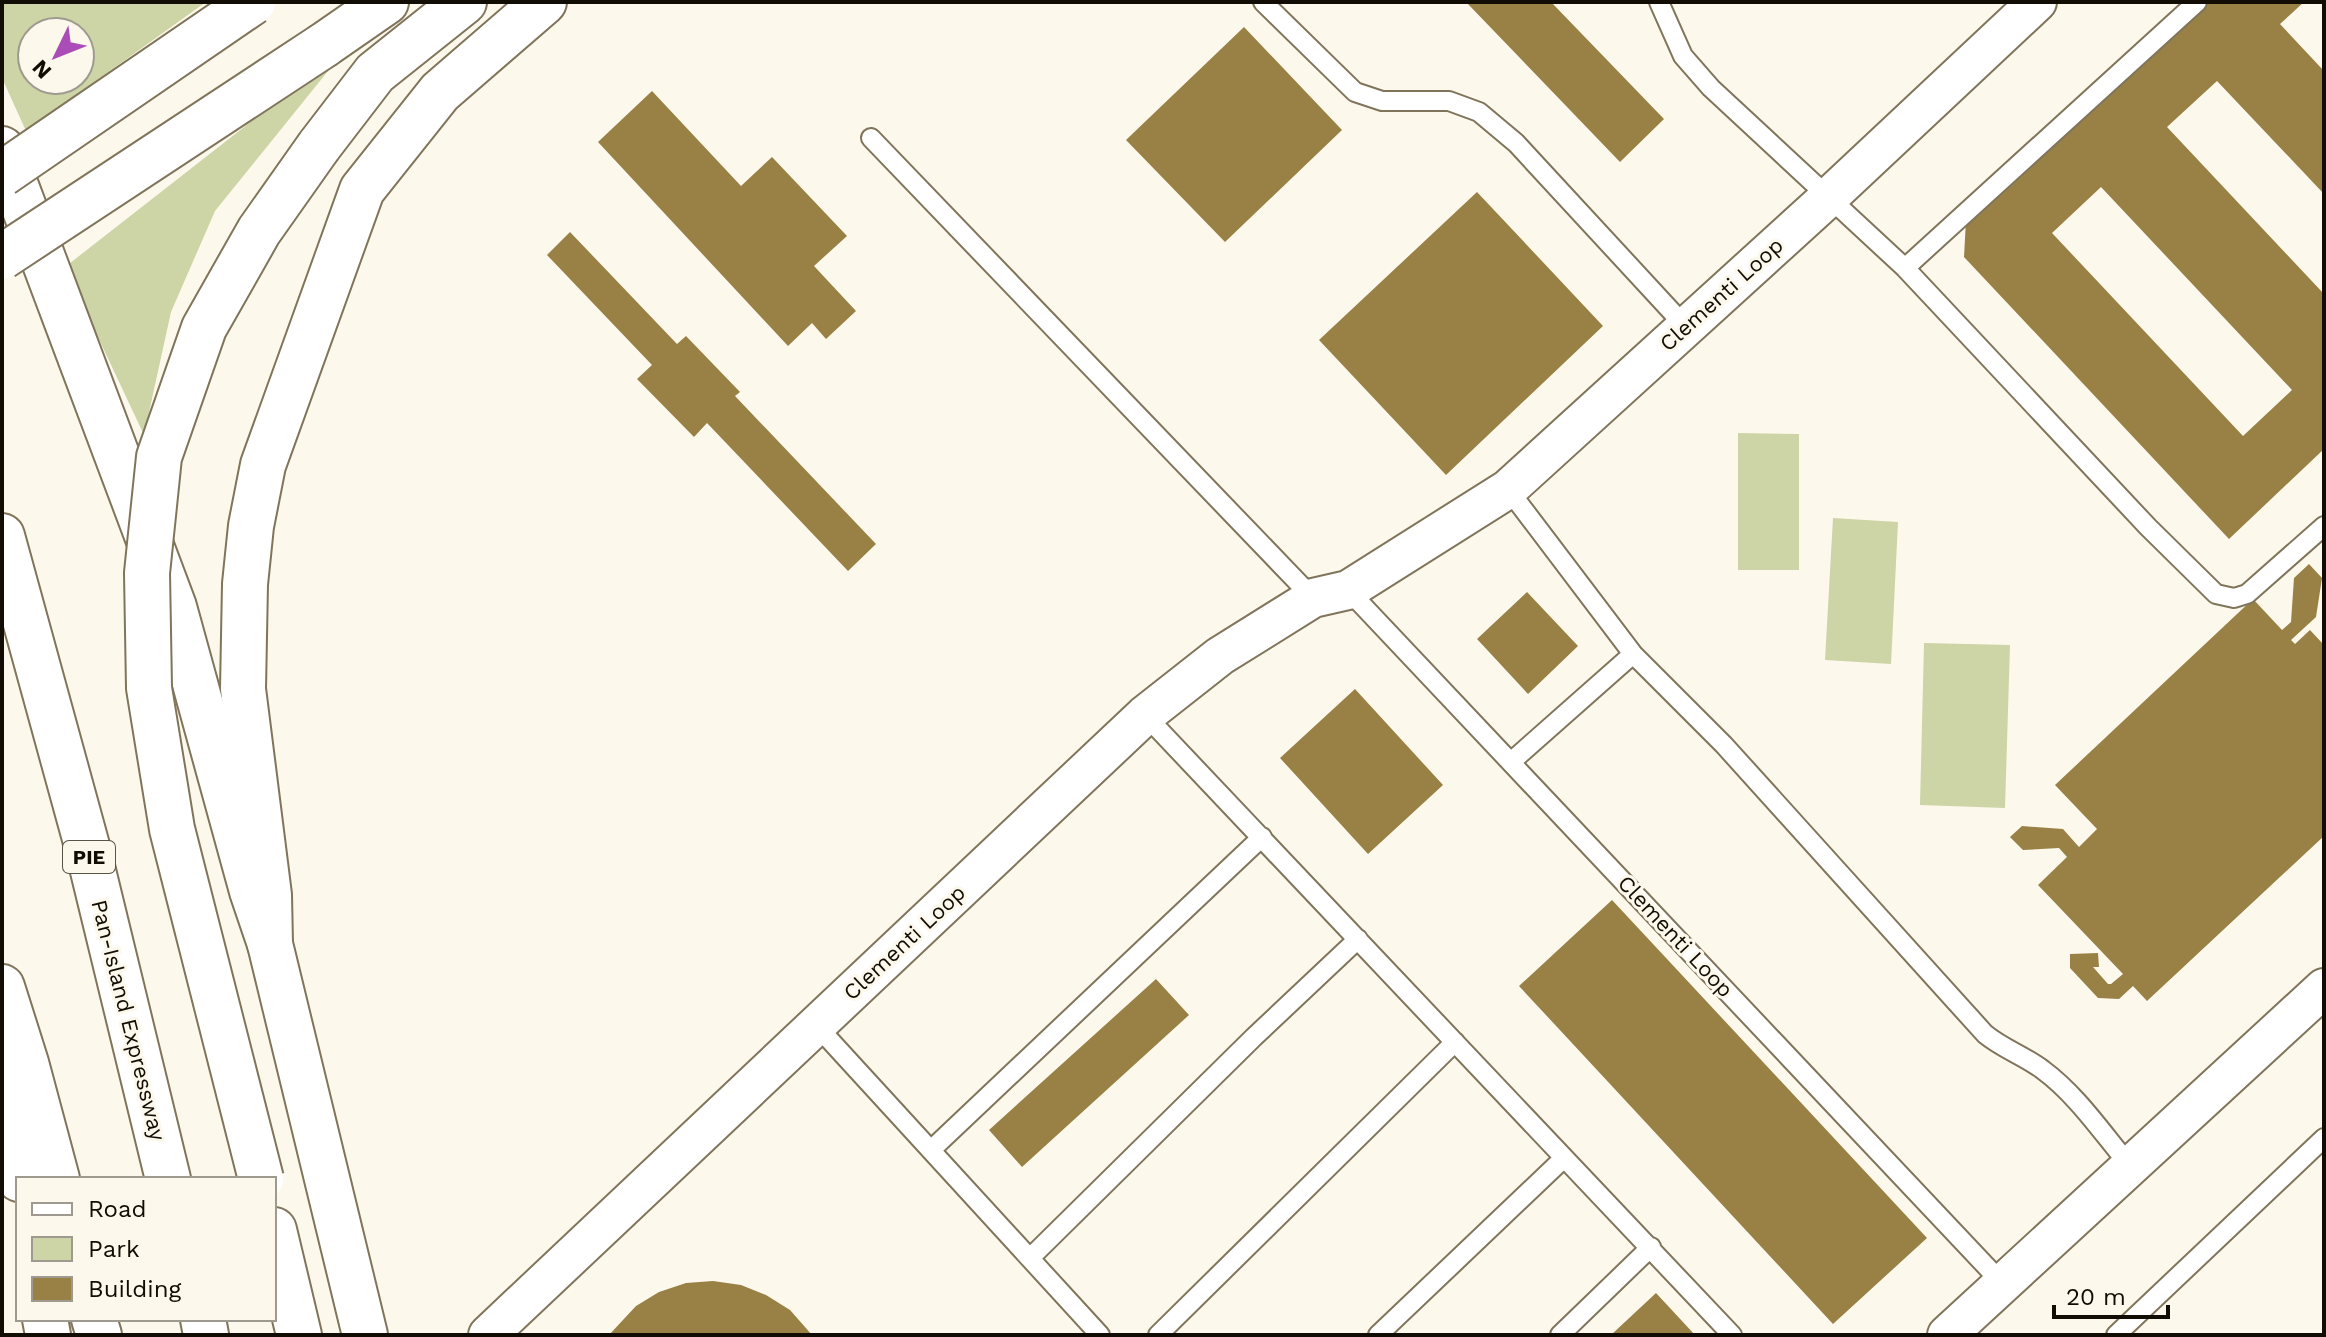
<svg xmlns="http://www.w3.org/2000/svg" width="2326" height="1337" font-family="'Work Sans',sans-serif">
  <rect width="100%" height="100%" fill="#fdf8ec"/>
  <!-- green -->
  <path fill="#cdd4a6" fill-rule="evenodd" d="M2,2h204l-180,129 -24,-53zM32,32h48v48h-48z
    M349,45l-134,166 -44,101 -27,123 -79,-168z
    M1738,433l61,1v136h-61z
    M1833,518l65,4 -7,142 -66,-4z
    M1924,643l86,2 -5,163 -85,-3z"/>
  <!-- building -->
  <path fill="#998045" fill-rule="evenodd" d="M1466,2h85l113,117 -44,43z
    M2203,2h101l-24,22 44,47v123l-107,-113 -50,46 157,167v155l-95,90 -265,-282 2,-37zM2101,187l191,203 -49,46 -191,-203z
    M1244,27l98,103 -117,112 -99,-102z
    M652,91l89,95 31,-29 75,79 -33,30 42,45 -30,28 -14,-16 -24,23 -190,-204z
    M1477,192l126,134 -157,149 -127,-135z
    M570,232l107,112 9,-8 54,56 -5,4 141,148 -28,27 -141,-148 -13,14 -57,-58 15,-14 -105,-110z
    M2309,564l13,14 -6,39 -25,23 4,4 15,-14 14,15v191l-177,165 -14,-15 -14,13 -21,-1 -28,-30v-14l28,-1 1,14h-6l15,17h3l12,-10 -85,-89 29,-28 -8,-9 -36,2 -13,-13 12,-11 41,3 16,18 18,-18 -42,-44 198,-186 29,31 9,-8 3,-44z
    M1527,592l51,54 -50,48 -51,-55z
    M1355,689l88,96 -75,69 -88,-96z
    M1612,900l315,338 -94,86 -314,-338z
    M1156,979l33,36 -167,152 -33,-37z
    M713,1281l28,4 25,10 24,15 22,25h-203l27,-29 23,-14 27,-9z
    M1656,1293l39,42h-84z"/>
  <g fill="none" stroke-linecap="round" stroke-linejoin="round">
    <!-- lane casing -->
    <g stroke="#80755b" stroke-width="22">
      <path id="lane" d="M1263,2l92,90 27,9h67l30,11 37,31 169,183
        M1659,2l24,54 28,32 194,180 243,259 68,67 18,4 13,-4 77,-68
        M871,138l442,460
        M1905,268l292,-266
        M1508,489l125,165 91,91 261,289c18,15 40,22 58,36 34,25 60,64 88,97
        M1348,590l654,693
        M1145,715l587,620
        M1512,761l121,-107
        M816,1025l284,310
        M931,1150l331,-313
        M1030,1258l224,-221 104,-98
        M1158,1335l297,-293
        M1378,1335l186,-177
        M1560,1335l91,-88
        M2116,1335l208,-197"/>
    </g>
    <!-- street casing -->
    <g stroke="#80755b" stroke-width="42">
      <path id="street" d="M488,1335l657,-620 75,-59 93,-58 35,-8 160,-101 321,-292 208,-195
        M1947,1335l377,-347"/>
    </g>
    <!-- primary casing -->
    <g stroke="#80755b" stroke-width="48">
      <path id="primary" d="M365,1335l-95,-391 -1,-49 -26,-206 2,-105 6,-58 12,-61 99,-275 78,-98 104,-90"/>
    </g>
    <!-- highway casing -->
    <g stroke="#80755b" stroke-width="48">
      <path id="highway" d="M324,45l62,-43
        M319,146l56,-73 89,-71
        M2,149l172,458 78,284 18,53
        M2,536l85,310 81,333
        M2,987l24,76 31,116
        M2,1079l17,100
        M274,1230l25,105
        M45,1319l3,16
        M94,1319l5,16
        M203,1319l3,16"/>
    </g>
    <!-- lane -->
    <use href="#lane" stroke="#fff" stroke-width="18"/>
    <!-- street -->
    <use href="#street" stroke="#fff" stroke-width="38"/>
    <!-- primary -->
    <use href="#primary" stroke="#fff" stroke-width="44"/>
    <!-- highway -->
    <use href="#highway" stroke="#fff" stroke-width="44"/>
    <!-- primary-bridge casing -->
    <g stroke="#80755b" stroke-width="48" stroke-linecap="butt">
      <path id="primary-bridge" d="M2,174l251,-172"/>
    </g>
    <!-- highway-bridge casing -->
    <g stroke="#80755b" stroke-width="48" stroke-linecap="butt">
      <path id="highway-bridge" d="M2,257l322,-212
        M261,1179l-89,-350 -23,-141 -2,-115 12,-116 45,-129 55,-97 60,-85"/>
    </g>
    <!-- primary-bridge -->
    <use href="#primary-bridge" stroke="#fff" stroke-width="44"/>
    <!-- highway-bridge -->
    <use href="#highway-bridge" stroke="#fff" stroke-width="44"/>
  </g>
  <g text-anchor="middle" stroke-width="6" stroke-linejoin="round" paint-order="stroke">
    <!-- shield labels -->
    <rect fill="#fdf8ec" stroke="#58544a" stroke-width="2" x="63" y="841" width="52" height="32" rx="6"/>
    <g font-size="20" font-weight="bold" fill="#110d04">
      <text x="89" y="864">PIE</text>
    </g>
    <!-- street labels -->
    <g font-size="22" fill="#110d04" stroke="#fdf8ec">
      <text transform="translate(1721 294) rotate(-42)" y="8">Clementi Loop</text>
      <text transform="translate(1676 936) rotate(47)" y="8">Clementi Loop</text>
      <text transform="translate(904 942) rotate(-43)" y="8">Clementi Loop</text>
      <text transform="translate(129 1020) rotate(76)" y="8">Pan-Island Expressway</text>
    </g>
  </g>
  <!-- border -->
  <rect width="2326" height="1337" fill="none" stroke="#110d04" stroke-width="8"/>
  <!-- legend -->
  <rect x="16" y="1177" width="260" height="144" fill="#fdf8ec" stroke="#9f9a8f" stroke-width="2"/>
  <rect x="32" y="1203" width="40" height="12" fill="#ffffff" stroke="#9f9a8f" stroke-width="2"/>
  <text x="88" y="1217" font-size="24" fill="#110d04">Road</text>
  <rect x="32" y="1237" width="40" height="24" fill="#cdd4a6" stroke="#9f9a8f" stroke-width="2"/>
  <text x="88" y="1257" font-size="24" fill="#110d04">Park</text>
  <rect x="32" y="1277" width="40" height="24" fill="#998045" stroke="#9f9a8f" stroke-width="2"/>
  <text x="88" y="1297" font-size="24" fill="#110d04">Building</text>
  <!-- north arrow -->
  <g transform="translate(56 56) rotate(227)"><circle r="38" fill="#fdf8ec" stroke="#9f9a8f" stroke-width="2"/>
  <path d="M0-6L14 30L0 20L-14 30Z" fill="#ab4db6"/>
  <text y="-12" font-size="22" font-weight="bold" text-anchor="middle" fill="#110d04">N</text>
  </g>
  <!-- scale -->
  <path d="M2054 1305v12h114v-12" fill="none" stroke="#110d04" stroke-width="4"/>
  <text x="2066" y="1305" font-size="24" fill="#110d04" stroke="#fdf8ec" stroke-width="6" paint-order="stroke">20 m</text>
</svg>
